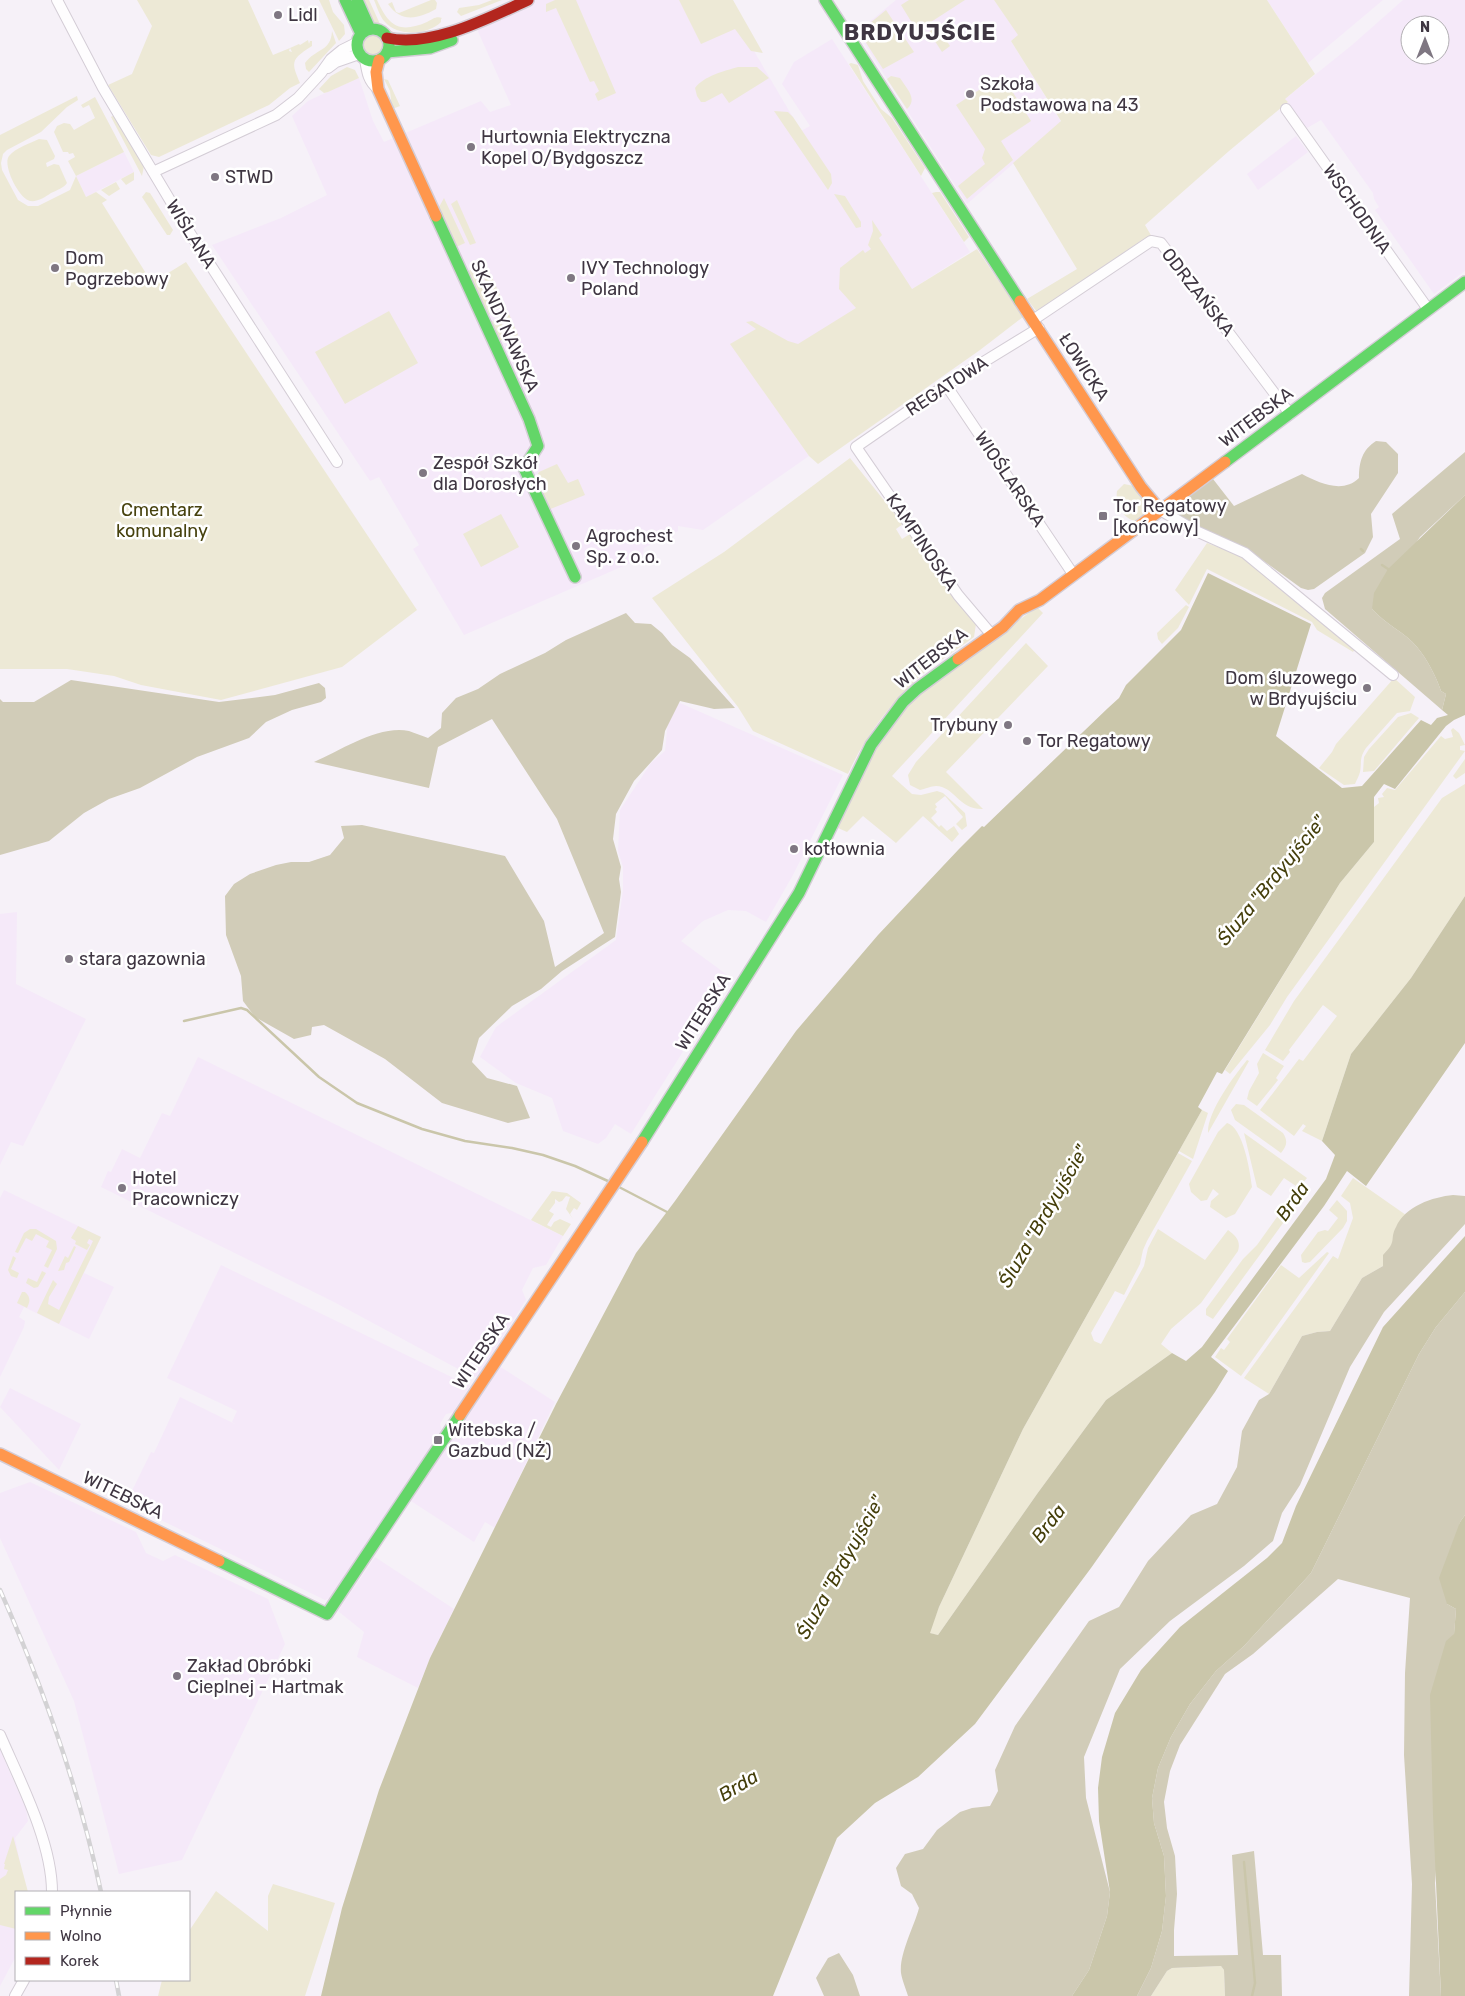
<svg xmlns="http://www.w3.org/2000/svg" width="1465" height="1996" font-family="Rubik,sans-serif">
  <rect width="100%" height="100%" fill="#f6f1f8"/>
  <!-- built -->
  <path fill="#f5e9f9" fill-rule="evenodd" d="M530,0h194l77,131 9,-5 -28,-42 12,-22 38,-23 138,213 -58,37 -112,60 -69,-5 78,112 -106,74 -25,-4v5l-34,17 -2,10 -178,77 -51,-86 6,-4 -40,-68 -9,4 -158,-236 69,-27 46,-23 -35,-79 16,-15 17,-8 34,-15 14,43 11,21 97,-41 9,11 21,-7 -35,-78z
    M896,0h98l25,35 -8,6 50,81 -94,82 -110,-172z
    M1267,0h116l-75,63z
    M1403,0h62v271l-31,23 -59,-84 4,-3 -5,-8 -1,-6 -52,-73 -14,8 -22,-29 67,-54zM1410,25h30v30h-30z
    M1296,136l12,16 -50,38 -11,-16z
    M124,152l10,20 -48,25 -10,-21z
    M680,703l163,72 -50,100 -27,47 -20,-11 -18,-1 -25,11 -22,20 49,36 -99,157 -16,-10 -9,14 -8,6 -35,-13 -11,-33 -36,-15 -36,-26 16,-30 120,-87 7,-50v-23l-5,-16 2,-41 31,-47 14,-12 4,-40z
    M17,912l-1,72 70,35 -63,127 -12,-4 -11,23v-251z
    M198,1057l365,179 -17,29 -13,3 -11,22 4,10 -48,76 -5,1 -139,-75 -233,-115 7,-16 3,1 11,-23 18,9 22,-45 8,3z
    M4,1190l97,47 -17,36 30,14 -25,52 -65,-32 -5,10 6,4 -1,6 -24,50v-179z
    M221,1265l249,121 -15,26 -9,2 -6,10 2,7 -110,166 -7,3 -199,-97 25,-51 3,1 26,-56 55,27 -3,-2 5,-11 -70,-33z
    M499,1366l56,36 -60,126 -10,-6 -11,20 -63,-41z
    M10,1388l71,36 -22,46 -59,-63z
    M30,1482l106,50 10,21 17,8 12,-6 93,44 17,45 -103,216 -63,14 -45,-173 -74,-163v-45z
    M375,1557l79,52 -24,49 -12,30 -61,-31 7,-25 -26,-21z
    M0,1750l26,59 2,12 -13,17 11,54h-10v64l-16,30z"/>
  <!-- green -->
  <path fill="#ede9d6" d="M137,0h111l25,55 17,-7 -1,3 3,1 -2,-4 9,-4 1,1 8,-5 1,4 1,-3h2v5c-20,13 -22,15 -12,37l-10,5 -21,17 -110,52 -8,-2 -43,-70 24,-11 20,-48z
    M319,0h10l4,12 11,13 1,9 -6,7z
    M361,0h8l11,24 18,11 -6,1 -8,-8 -8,-3z
    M374,0h3c12,26 22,34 50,22 6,-3 9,-6 15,-4l-1,1v3c-13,13 -43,15 -56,0 -5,-5 -8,-15 -11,-22z
    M431,0h4l2,3 -1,6c-18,10 -35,14 -48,-5l4,-2 4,10 3,1z
    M492,0h10l-41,16 -4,-4 2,-4 20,-3z
    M555,0h21l40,93 -18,8 -3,-7 4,-3 -5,-10 -4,1 -34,-74 -10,4v-8z
    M679,0h54l30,53 -12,-2 -16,-22 -34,15z
    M909,0h56l-48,31 -16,-26z
    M994,0h273l48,74 -30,25 3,3 -59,49 -84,74 7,12 -7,1 -108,74 -10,-13 50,-30 -64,-106 48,-42 -50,-80 7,-6z
    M886,10l28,42 -31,17 -24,-37z
    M937,26l13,20 -8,6 -13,-20z
    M332,31l4,12 -27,29 -3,-3 -1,-6c11,-15 26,-11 27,-32z
    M363 45a10 10 0 1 1 20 0a10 10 0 1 1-20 0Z
    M851,63l7,2 5,16 18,28 11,9 33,50 -4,8 -72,-112z
    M347,67l8,3 4,8 -31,14 -4,1 -5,-4 12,-13z
    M738,67h19l12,11 -40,25 -7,-10 -17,9h-4l-4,-6 -2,-8c9,-12 29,-17 43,-21z
    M1002,75l29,46 -30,20 12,19 -46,39 -9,-13 27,-22 -3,-6 3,-9 -29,-44z
    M891,76l9,2c7,11 18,21 7,31l-20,-30z
    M384,79l4,1 12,26 -8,3 -2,-18z
    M77,96l1,4 -11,7 -26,25 -34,18 -4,4 -2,9 1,7 16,30 10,6h10l32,-16 6,-14 -8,-15 7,-4 -2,-4 -4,1 -1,-2h-5l-9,-20 3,-6 7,-3 6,1 4,6 21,-12 -6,-13 -6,3 -2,-3 14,-8 29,55 -48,24 10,21 10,-5 11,8 -5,3 50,80 34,-21 231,348 -75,57 -121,33 -80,-15 -27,-9 -47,-7h-67v-534z
    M774,111l14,1 5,5 38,57 1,9 -4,7z
    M114,115l30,51 -2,10 -31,-59z
    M39,139l8,1 8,16 -1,3 -8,4 1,4 7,-3 5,1 8,18c-3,5 -10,7 -16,10 -6,4 -13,9 -21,8 -11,-2 -28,-36 -21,-45 6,-8 22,-13 30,-17z
    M134,172v8l-8,5 -5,-6z
    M116,182l4,7 -11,7 -8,-6z
    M146,192l4,1 23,37 -3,5h-3l-25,-38z
    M936,192h4l29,45 -5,5 -32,-49z
    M834,194l11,2 16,26v5l-5,1z
    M444,198l21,45 -11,5 -15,-41z
    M457,200l19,43 -6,2 -19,-41z
    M872,220l10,15 -3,3 33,51 65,-40 46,68 -43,33 -162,114 -9,-8 -79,-112 26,-15 -10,-7 6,-1 36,20 10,3 58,-36 -17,-19 1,-21 23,-18 2,3 6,-4 -3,-4 5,-14z
    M484,260l17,37 -7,3 -17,-38z
    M476,268l20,44 -10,4 -21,-44z
    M389,311l29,52 -73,41 -30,-52z
    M509,314l9,21 -7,3 -9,-21z
    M493,321l2,4 6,-3 7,16 -11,4 -8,-19z
    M850,458l53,66 -7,5 6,10 8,-5 43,63 23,27 -2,13c-19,14 -39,26 -56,41 -29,27 -54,60 -70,96l-95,-43 -15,-24 -86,-109 72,-46z
    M557,464l11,19 10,-4 7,16 -37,15 -13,-31 4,-7z
    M1124,484l10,2 13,18 1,7 -13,10c-13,-3 -20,-18 -18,-30z
    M501,514l18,33 -38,20 -18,-33z
    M1207,543l40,15 109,90 -3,4 -36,-22 -5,-8 -105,-53 -18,36 -14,-15z
    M1186,605l3,2 -11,21 -16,16 -4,-5 -1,-6z
    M1037,607l6,6 -151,163 20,18 9,1 16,-4 6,2 22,20 2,13 -5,4 -6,-6 7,-7 -18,-21 -10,8 2,3 -2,2 2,3 -6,6 8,9 2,-2 6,6 7,-5 5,8 -7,8 -29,-26 -27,27 -33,-27 -16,16 -9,-4 37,-81 40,-51z
    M1026,643l22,23 -102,106 37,37c-24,1 -29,-23 -47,-23 -5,0 -11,3 -16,4l-10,-5 -2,-10 8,-13z
    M1394,678l21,19 -5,14 -13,2 -31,35c-7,10 -4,14 -6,24 -1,4 -4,9 -5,12l-11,1 -25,-17 13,-16 4,-8z
    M1411,713l8,5 -45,53 -11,1 1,-15 5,-8 29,-32z
    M1453,728l6,5 6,12 -5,1v4l5,1 -178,246 -17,28 -40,49 -5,-4 115,-187 34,-41v-35l5,-4 -1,-5 6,-1 -2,-3 5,-6 8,2 46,-54 4,3 8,-2 -2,-7z
    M1465,759v14l-9,6 -3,-3z
    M1465,784v112l-54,82 -60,76 -29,87 -20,-10 4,-5 -3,-2 -9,12 -34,-26 39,-51 4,2 34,-45 -14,-11 -34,45 1,2 -7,9 -18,-11 29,-49 148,-203z
    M1263,1053l21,13 -8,12 2,2 -21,26 -10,-7 2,-8 10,-18 -2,-9z
    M1247,1060l2,1 -41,72c-1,-21 26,-57 39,-73z
    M1236,1104l8,1 39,28c5,8 4,13 -2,20l-46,-33 -4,-10z
    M1202,1110l6,3 -15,46 -14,-8z
    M1227,1123c16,4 23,48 25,64l-17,27 -9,4 -16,-11 1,-6 8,-7 -6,-5 -6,11 -6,1 -10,-9 -2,-8 29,-52z
    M1244,1133l63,45 -8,10 -15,-10 -13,18 -14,-9z
    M1178,1153l14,8 -45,80 -4,9 -3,14 -16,31 -9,-4 -24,42 3,8 7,3 43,-78 4,-18 10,-19 47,31 23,-30c8,6 13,11 10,21l-37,52 -30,26 -10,15 11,9 -66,47 -69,94 -99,141 -9,-2 10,-26 84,-178z
    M1353,1178l53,37 -10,12 -3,18 -9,10 -1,11 -21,12 -32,53 -13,1 -15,4 -33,58 -25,-16 89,-122 5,3 15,-41 -3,-15 -9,-7z
    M552,1191l15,2 14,10 -4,7 -3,-2 -4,6 3,5 -7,-10 4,-12 -4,-1 -4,5 -3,1 -4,-3v4l-6,8 5,3 -7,11 4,2 3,-5 6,-3 11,5 -8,12 -32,-16z
    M1337,1200l10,11v10l-4,7 -33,34 -5,1 -3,-1 -1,-7 17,-23 7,-2 3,1 10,-13 -9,-8z
    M1287,1203l7,5 -81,111 -7,-4v-6l37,-50 14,-14z
    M78,1226l23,11 -42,87 -22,-11 16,-33 4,4 -8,13 -1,7 11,6 34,-69 -4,-2 -2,4 3,2 -3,5 -12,-6 1,-3 -5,-3z
    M30,1229h6l20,12 1,8 -9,19 -4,-2 8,-16 -6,-3 3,-6 -13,-7 -4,7 -6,-3 -8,15 -3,-1 9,-19z
    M74,1246l2,1 -7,15 -3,1 -2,7 -6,1 7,-15 3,2z
    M1327,1252l2,1 -88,123 -26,-19 6,-9 3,2 6,-8 -3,-3 54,-74 18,13z
    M13,1256l3,2 -5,11 8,4 -2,5 -6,-2 -3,-6z
    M42,1271l4,2 -8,14 -4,1 -8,-5 2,-5 9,4z
    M22,1292h3c6,5 5,10 2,16l-10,-5z
    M13,1836l15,56h-12v37l-16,-4v-46l6,-4 2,-5 -4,-1 1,-5h-1z
    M273,1884l62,19 -30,93h-147l4,-16h27v-49l27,-40 52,40v-35z
    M1221,1966l3,4 1,26h-74l16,-25 5,-3z"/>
  <!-- forest -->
  <path fill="#d1ccb8" d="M1376,441l10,1 12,12v19l-27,41 2,23 -8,16 -51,36 -6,1 -7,-2 -55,-40 -52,-21 -24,-17 43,-31 21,27 68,-32c17,9 41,20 57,4 0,-16 3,-28 17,-37z
    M1465,452v43l-45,42 -48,72c13,15 34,24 45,38 10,12 19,29 24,44l5,3 -4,16 -117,-101 -3,-11 3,-5 75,-54 -8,-25z
    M626,613l9,10 16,1 11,9 10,12 18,13 45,50 -21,1 -34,-8 -15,30 -3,19 -28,31 -18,33 -3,25 8,28 -2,12 2,13 -6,45 -53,34 -21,18 -29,17 -33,32 -7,24 15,16 30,8 13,32 -22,5 -66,-20 -57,-44 -61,-34 -12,2 -1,8 -17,4 -39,-22 -12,-16 -2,-25 -15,-41 -1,-39 9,-12 16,-10 26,-9 15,-3h18l21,-7 14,-17 -3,-12 21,-1 143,31 39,65 11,46 49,-34 -47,-114 -65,-100 -54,28 -9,41 -115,-26c28,-12 64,-37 95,-31 6,2 13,5 19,7l13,-10 1,-15 14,-15 22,-9 22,-15 45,-21 21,-13z
    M71,680l148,22 56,-7 44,-12 6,5 1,10 -5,4 -29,8 -26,12 -17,16 -52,19 -57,31 -31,11 -25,14 -35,28 -49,14v-156l3,3h31z
    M1453,1195l12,1v28l-81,88 -34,55 -50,118 -18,28 -9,28 -29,25 -74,55 -50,48 -36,88 2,41 24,94 -3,24 -18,54 -17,26h-164c-2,-7 -6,-16 -7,-23 -2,-19 13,-46 18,-65l-7,-14 -11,-8 -5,-18 9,-14 18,-5 14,-19 23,-18 12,-4 18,-2 8,-15 -3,-21 20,-44 74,-105 30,-14 29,-46 43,-46 26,-11 20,-37 5,-36 17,-31 10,-6 33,-58 15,-4 13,-1 32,-53 21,-12v-11c15,-15 6,-15 13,-28 9,-21 37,-30 57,-32z
    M1465,1292v223l-5,7 -13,82 9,5 -21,274 6,113h-32l3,-112 -8,-129 1,-82 5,-75 -72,-19 -85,75 -28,20 -45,71 -10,26 -6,31 3,26 8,28 2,38 -3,36v26l64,-1 -6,-100 22,-4 9,104h18l1,41h-57l-1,-26 -3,-4 -49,2 -5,3 -16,25h-14l14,-28 11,-37 4,-35 -2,-40 -10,-33 -2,-25 6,-30 13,-31 19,-33 26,-33 28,-25 67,-73 108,-219 17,-27z
    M839,1953l14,22 7,21h-36l-8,-18 12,-20z"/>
  <!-- water -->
  <path fill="#cac6aa" d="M1465,495v220l-11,5 -8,6 -51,63 -11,-5 -10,13v45l-34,41 -118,191 -5,-2 -19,35 4,3 -179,319 -84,178 -9,26 8,2 99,-141 69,-94 66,-47 14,8 16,-14 124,-168 9,-24 -13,-14 29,-87 60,-76 54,-82v147l-99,143 -19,-15 -23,35 -113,151 17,14 -13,21 -124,176 -116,156 -57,53 -43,26 -38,35 -64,158h-452l21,-88 37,-118 51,-132 126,-254 80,-151 39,-52 121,-170 82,-96 81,-86 23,-23 2,1 124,-119 11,-10 7,-13 55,-55 27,-57 103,51 -35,112 66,52 20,-2 59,-66 10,5 6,-7 11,-3 -6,-5 4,-16 -5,-3c-5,-15 -14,-32 -24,-44 -11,-14 -32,-23 -45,-38l2,-16 14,-24z
    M1465,1236v56l-29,35 -17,27 -108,219 -67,73 -28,25 -26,33 -19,33 -13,31 -6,30 2,25 10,33 2,40 -4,35 -11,37 -14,28h-65l17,-26 18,-54 3,-24 -11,-71 -1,-33 4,-31 13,-44 26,-43 39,-43 87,-69 15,-15 14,-37 87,-179z
    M1465,1515v481h-24l-8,-181 -3,-120 16,-54 8,-7 2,-25 -9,-5 -8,-26 21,-56z"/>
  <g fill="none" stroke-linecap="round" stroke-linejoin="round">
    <!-- stream -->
    <path stroke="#cac6aa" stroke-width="2.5" d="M1361,549l2,2
      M1382,565l6,4
      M184,1021l57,-13 6,2 72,67 38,26 65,26 43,12 47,7 31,7 32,11 35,16
      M619,1187l48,25
      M1244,1862l11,121 -3,13"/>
    <!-- street casing -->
    <g stroke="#d4cdd6" stroke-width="12">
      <path id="street" d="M57,0l46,88 83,139 151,235
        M365,59c2,13 3,22 13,30
        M328,68l8,-6 23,-8
        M1286,109l142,200
        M153,172l123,-57 22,-17 23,-25 10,-14 11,-9 14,-7
        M1033,320l118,-79 10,2 129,171
        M946,385l127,189
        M1160,510l36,21 49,22 148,122
        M991,634l-33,-39 -102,-148 90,-62 93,-57
        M0,1735c20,46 52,107 52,157
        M15,1996l9,-16"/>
    </g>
    <!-- fast casing -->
    <g stroke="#d4cdd6" stroke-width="14">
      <path id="fast" d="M345,0l16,34
        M357,0l13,29
        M825,0l195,301
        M357 45a16 16 0 1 1 32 0a16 16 0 1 1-32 0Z
        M387,52l43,-4 22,-8
        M436,216l93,203 9,27 -14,22 51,109
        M1225,462l240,-180
        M642,1142l157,-249 72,-148 32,-43 14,-13 41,-30
        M219,1561l108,53 133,-199"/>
    </g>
    <!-- slow casing -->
    <g stroke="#d4cdd6" stroke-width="14">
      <path id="slow" d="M379,60l-3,12 2,17 58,127
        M1020,301l121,186 19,23
        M958,659l45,-32 16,-17 21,-10 185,-138
        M460,1415l182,-273
        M0,1454l219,107"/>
    </g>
    <!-- jam casing -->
    <g stroke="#d4cdd6" stroke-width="14">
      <path id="jam" d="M387,38c45,10 101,-20 141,-38"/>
    </g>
    <!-- street -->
    <use href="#street" stroke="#fefdfe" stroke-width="10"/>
    <!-- fast -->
    <use href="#fast" stroke="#63d668" stroke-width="11"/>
    <!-- slow -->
    <use href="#slow" stroke="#ff974d" stroke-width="11"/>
    <!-- jam -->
    <use href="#jam" stroke="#b3261e" stroke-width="11"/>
    <!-- rail casing -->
    <g stroke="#d3d2d4" stroke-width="4.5">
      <path id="rail" d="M0,1590c43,97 79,198 101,302
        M116,1980l3,16"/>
    </g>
    <!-- rail -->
    <use href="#rail" stroke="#fff" stroke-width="2.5" stroke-dasharray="8" stroke-linecap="butt"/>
  </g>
  <!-- markers -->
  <g fill="#7f7782" stroke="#fff" stroke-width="2">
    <circle cx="278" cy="15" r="5"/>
    <circle cx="970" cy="94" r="5"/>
    <circle cx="471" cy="147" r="5"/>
    <circle cx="215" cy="177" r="5"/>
    <circle cx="55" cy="268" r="5"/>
    <circle cx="571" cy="278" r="5"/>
    <circle cx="423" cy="473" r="5"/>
    <rect x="1098" y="511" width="10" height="10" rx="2.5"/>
    <circle cx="576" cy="546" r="5"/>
    <circle cx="1367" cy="688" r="5"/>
    <circle cx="1008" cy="725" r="5"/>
    <circle cx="1027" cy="741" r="5"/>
    <circle cx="794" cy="849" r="5"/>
    <circle cx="69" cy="959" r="5"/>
    <circle cx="122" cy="1188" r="5"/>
    <rect x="433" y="1435" width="10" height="10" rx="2.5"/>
    <circle cx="177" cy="1676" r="5"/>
  </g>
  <g text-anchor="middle" stroke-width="5" stroke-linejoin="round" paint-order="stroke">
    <!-- poi labels -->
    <g font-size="18" fill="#3f3642" stroke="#fff" text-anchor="start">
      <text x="288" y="21">Lidl</text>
      <text x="980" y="90">Szkoła<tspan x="980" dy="21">Podstawowa na 43</tspan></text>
      <text x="481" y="143">Hurtownia Elektryczna<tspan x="481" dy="21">Kopel O/Bydgoszcz</tspan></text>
      <text x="225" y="183">STWD</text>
      <text x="65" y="264">Dom<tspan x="65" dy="21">Pogrzebowy</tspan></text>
      <text x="581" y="274">IVY Technology<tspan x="581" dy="21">Poland</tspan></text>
      <text x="433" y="469">Zespół Szkół<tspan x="433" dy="21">dla Dorosłych</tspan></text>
      <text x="1113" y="512">Tor Regatowy<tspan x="1113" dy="21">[końcowy]</tspan></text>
      <text x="586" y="542">Agrochest<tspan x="586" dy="21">Sp. z o.o.</tspan></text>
      <text x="1357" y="684" text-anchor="end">Dom śluzowego<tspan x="1357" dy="21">w Brdyujściu</tspan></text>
      <text x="998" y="731" text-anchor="end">Trybuny</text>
      <text x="1037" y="747">Tor Regatowy</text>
      <text x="804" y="855">kotłownia</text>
      <text x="79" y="965">stara gazownia</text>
      <text x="132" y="1184">Hotel<tspan x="132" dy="21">Pracowniczy</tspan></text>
      <text x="448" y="1436">Witebska /<tspan x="448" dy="21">Gazbud (NŻ)</tspan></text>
      <text x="187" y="1672">Zakład Obróbki<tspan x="187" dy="21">Cieplnej - Hartmak</tspan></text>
    </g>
    <!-- street labels -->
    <g font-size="18" fill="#3f3642" stroke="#fff">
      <text transform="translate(1357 209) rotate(55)" y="6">WSCHODNIA</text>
      <text transform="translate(191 234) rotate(58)" y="6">WIŚLANA</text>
      <text transform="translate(1198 292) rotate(52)" y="6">ODRZAŃSKA</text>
      <text transform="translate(505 326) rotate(66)" y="6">SKANDYNAWSKA</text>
      <text transform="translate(1084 367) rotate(57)" y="6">ŁOWICKA</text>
      <text transform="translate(947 386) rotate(-33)" y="6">REGATOWA</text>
      <text transform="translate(1256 417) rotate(-37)" y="6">WITEBSKA</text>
      <text transform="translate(1010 479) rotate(56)" y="6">WIOŚLARSKA</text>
      <text transform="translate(922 542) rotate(56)" y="6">KAMPINOSKA</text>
      <text transform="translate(931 658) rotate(-38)" y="6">WITEBSKA</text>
      <text transform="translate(703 1012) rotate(-58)" y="6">WITEBSKA</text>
      <text transform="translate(481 1351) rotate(-56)" y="6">WITEBSKA</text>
      <text transform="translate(123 1495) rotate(26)" y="6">WITEBSKA</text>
    </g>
    <!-- park labels -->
    <g font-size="18" fill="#47420e" stroke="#fff">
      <text x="162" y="516">Cmentarz<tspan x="162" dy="21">komunalny</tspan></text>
    </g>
    <!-- water labels -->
    <g font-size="19" font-style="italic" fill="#443e0a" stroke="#fff">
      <text transform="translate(1271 880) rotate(-51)" y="7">Śluza "Brdyujście"</text>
      <text transform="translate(1292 1201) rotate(-55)" y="7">Brda</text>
      <text transform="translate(1043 1216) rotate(-60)" y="7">Śluza "Brdyujście"</text>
      <text transform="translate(1048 1523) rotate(-52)" y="7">Brda</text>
      <text transform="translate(840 1567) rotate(-61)" y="7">Śluza "Brdyujście"</text>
      <text transform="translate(738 1785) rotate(-31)" y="7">Brda</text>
    </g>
    <!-- district labels -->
    <g font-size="22" font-weight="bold" letter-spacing="1" fill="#3f3642" stroke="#fff">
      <text x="920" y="40">BRDYUJŚCIE</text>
    </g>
  </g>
  <!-- legend -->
  <rect x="15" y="1891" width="175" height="90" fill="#ffffff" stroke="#b2afb3"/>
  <rect x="25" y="1907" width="25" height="8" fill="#63d668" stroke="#b2afb3"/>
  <text x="60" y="1916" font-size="15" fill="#3f3642">Płynnie</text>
  <rect x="25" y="1932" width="25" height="8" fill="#ff974d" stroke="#b2afb3"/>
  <text x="60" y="1941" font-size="15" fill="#3f3642">Wolno</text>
  <rect x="25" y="1957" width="25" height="8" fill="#b3261e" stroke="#b2afb3"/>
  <text x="60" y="1966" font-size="15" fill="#3f3642">Korek</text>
  <!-- north arrow -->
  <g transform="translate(1425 40)"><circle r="24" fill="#ffffff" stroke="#b2afb3"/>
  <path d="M0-4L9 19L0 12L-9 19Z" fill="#7f7782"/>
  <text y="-8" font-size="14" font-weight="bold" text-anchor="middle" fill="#3f3642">N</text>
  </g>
</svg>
